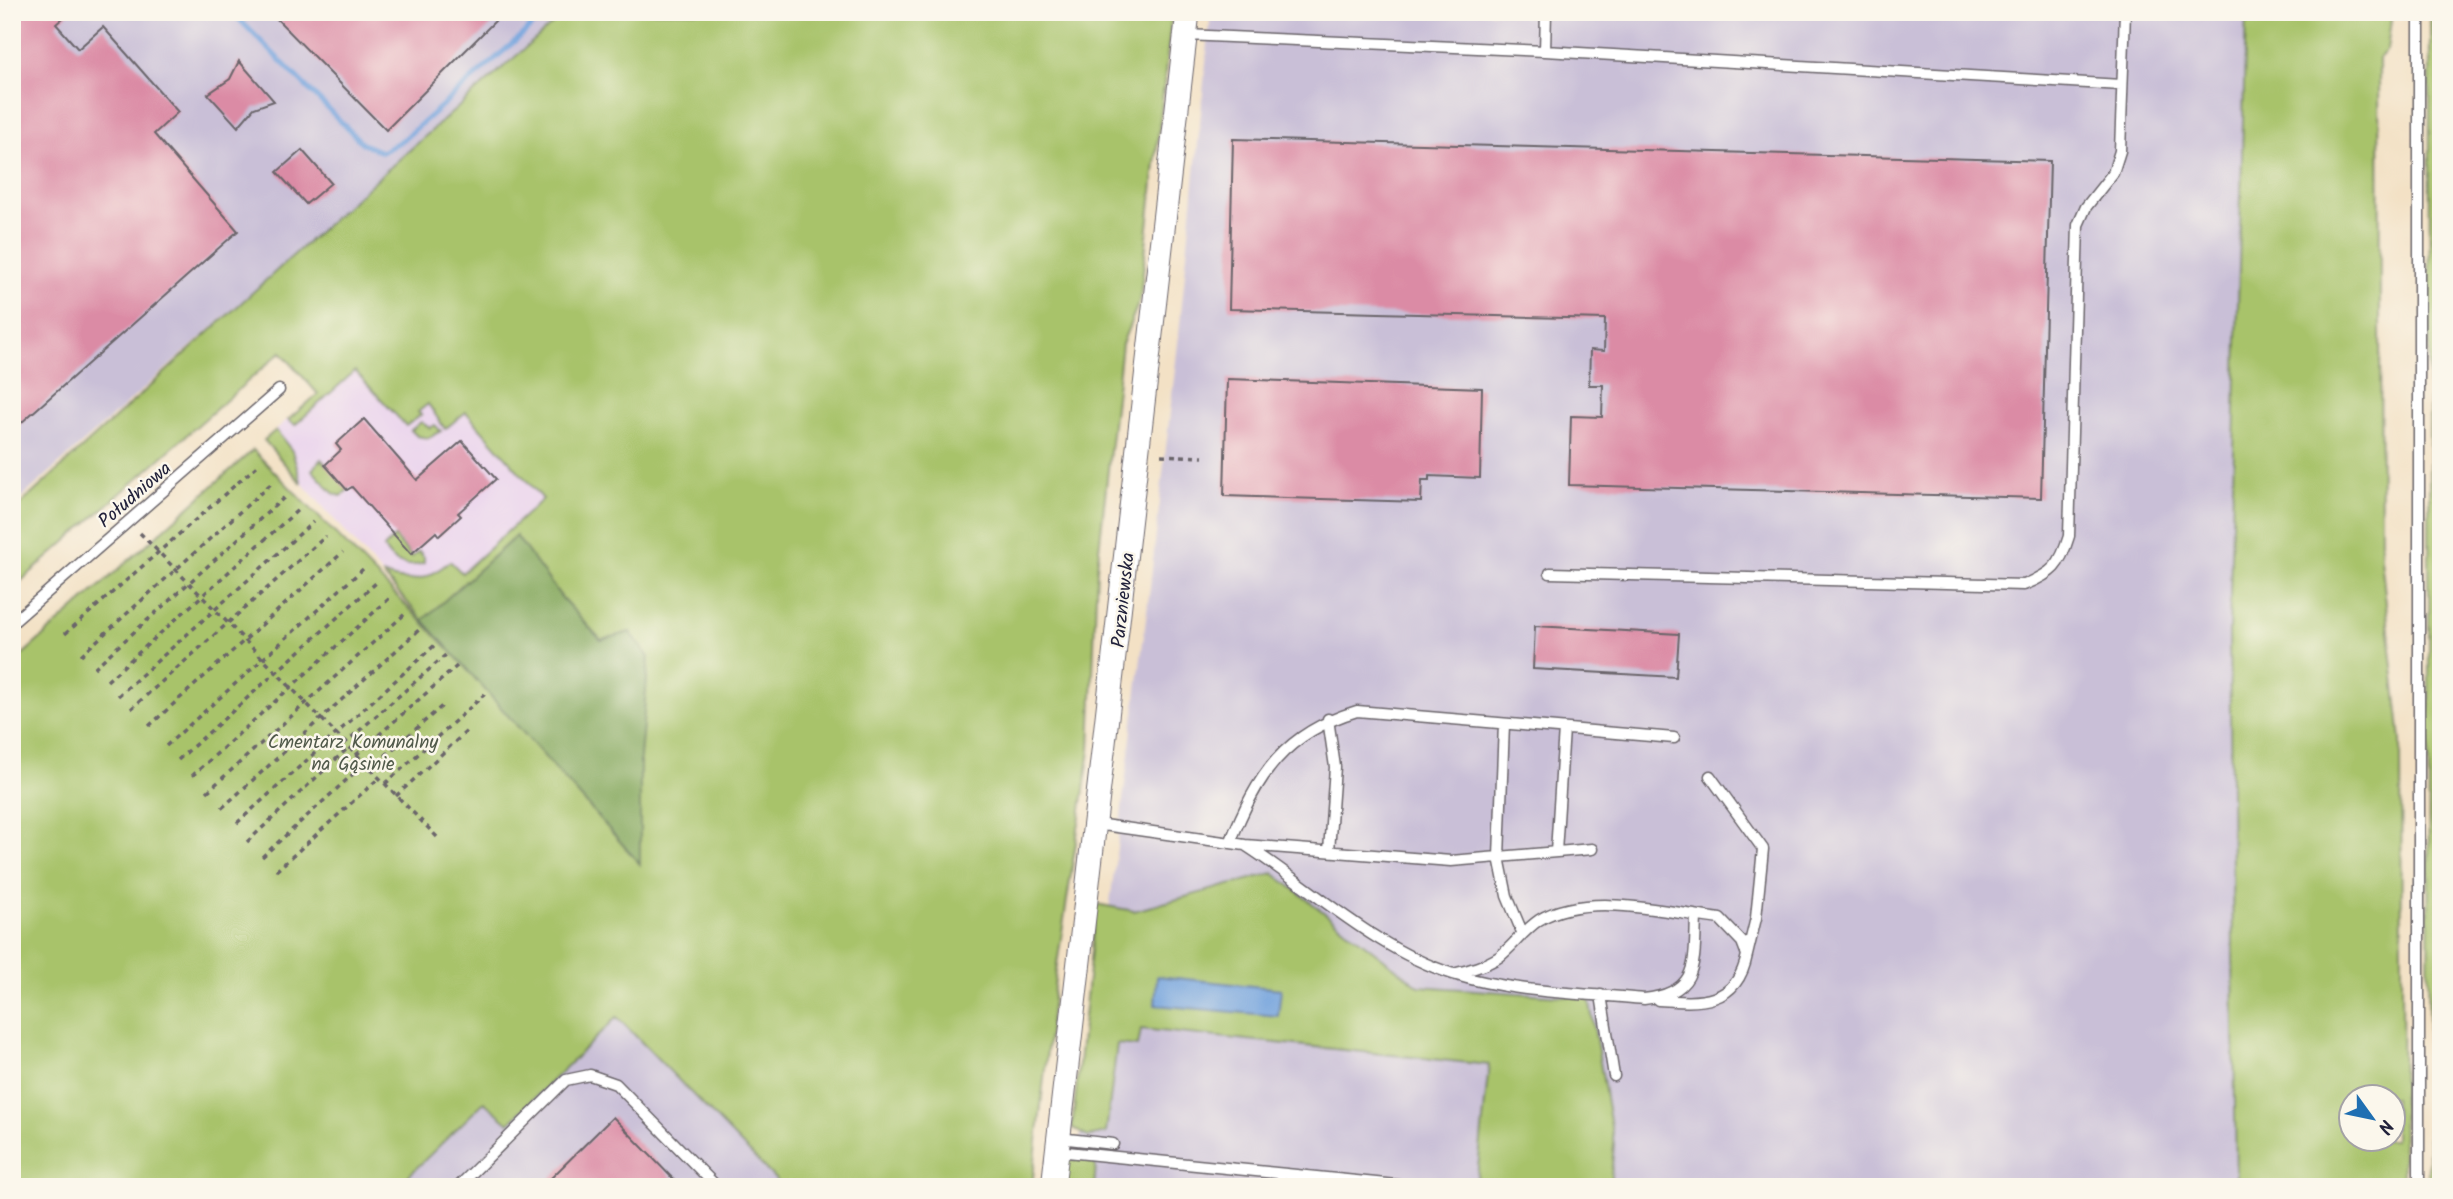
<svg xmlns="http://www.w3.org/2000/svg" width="2453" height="1199" font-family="Kalam,sans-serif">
  <rect width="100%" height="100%" fill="#fbf7ec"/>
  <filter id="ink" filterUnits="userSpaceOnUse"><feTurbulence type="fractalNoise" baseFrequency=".0143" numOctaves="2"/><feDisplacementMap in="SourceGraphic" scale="14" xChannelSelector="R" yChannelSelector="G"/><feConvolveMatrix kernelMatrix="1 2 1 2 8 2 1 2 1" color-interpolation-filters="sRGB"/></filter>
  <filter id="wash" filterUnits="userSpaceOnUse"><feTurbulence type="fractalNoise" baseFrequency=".00686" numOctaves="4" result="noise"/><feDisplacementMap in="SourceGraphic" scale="28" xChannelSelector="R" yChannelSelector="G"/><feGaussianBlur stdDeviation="1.57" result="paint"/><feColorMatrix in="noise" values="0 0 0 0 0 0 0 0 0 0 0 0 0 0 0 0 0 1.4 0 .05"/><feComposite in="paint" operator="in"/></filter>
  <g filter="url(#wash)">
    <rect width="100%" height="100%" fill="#f3e1c5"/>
    <!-- built -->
    <path fill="#e9d1ed" d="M390,330l160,176 -127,114 -159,-180z"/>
    <!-- industrial -->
    <path fill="#c9bfd7" d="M12,12h554l-554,494z
      M1211,12h1035l-17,620 7,555h-1162l76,-600 29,-253z
      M617,1017l166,170h-386l88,-85 24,21z"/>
    <!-- green -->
    <path fill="#a8c36a" stroke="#657252" stroke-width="2" fill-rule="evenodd" d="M566,12h606l-32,287 -18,45 -25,224 -7,183 -35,227 -23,209h-249l-166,-170 -108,106 -25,-21 -87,85h-385v-523l241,-214 199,202 187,211 1,-106 -39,-117 -39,-42 -46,-62 -93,84 -41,-46c28,11 45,7 68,-13l12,12 81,-74 -77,-87 -21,17 -17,-25 -10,8 3,3 -15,11 -51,-55 -60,54 -7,-5 30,-26 -37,-42 -269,237v-77l366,-334z
      M2246,12h146l-5,38 -8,8 2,500 20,182 2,447h-167l-7,-555zM2352,1098h42v42h-42z
      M2430,12h11v1175h-13z
      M421,422l9,6 5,-3 6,6 -13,7 -11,-2 -6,-6z
      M276,430l16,21 10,33 -38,-44z
      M321,459l28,30 -8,7 -8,-3 -21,-23z
      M394,537l18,20 7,-6 5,6v6c-16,6 -33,0 -40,-15z
      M1273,873l146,113 170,12 25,146 -4,43h-134l13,-122 -348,-36 -3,17 -21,-2 -11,89 -18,4 -16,-9 24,-224 38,7z
      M1087,1154l9,12 -2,21h-32l2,-23z"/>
    <!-- forest -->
    <path fill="#86a95e" stroke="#54664c" stroke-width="2" d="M516,536l46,62 39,42 29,-8 19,25 -9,100v107l-217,-244z"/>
    <!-- water -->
    <path fill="#73a3dd" stroke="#4a628c" stroke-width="2" d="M1157,976l124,13 -3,27 -123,-11z"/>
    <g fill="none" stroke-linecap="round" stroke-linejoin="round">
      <!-- stream -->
      <path stroke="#73a3dd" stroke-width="5" d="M232,12l131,132 19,8 22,-13 144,-127"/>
    </g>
    <g id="blocks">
      <!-- building -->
      <path fill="#db8ba5" d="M12,12h58l-14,12 22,25 25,-22 75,85 -24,22 84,97 -226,200z
        M270,12h234l-118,118z
        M239,61l35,40 -20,7 -16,19 -30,-33 22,-15z
        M1233,139l817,22 -9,337 -472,-13 2,-69 31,1 1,-32h-14l1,-35 14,1 1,-32 -376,-10z
        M302,150l29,33 -25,21 -29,-32z
        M1227,379l255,9 -2,90 -51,-2v4h-7l-1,22 -197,-6z
        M364,419l53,61 45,-39 34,38 -38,34 3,3 -22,20 -3,-4 -25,22 -59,-67 -5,3 -22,-25 16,-15 -5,-6z
        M1535,626l144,8 -3,43 -143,-8z
        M613,1117l68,70h-139z"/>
    </g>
  </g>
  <g filter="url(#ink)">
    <use href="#blocks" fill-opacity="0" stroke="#6b656b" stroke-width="2"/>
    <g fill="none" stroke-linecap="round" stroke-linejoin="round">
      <!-- lane casing -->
      <g stroke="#6b656b" stroke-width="13">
        <path id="lane" d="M2419,12v1175
          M1186,35l359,16 576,34
          M1545,51l1,-39
          M1550,573l474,12c29,-12 36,-19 45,-49l9,-311 8,-18 27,-34 7,-22 5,-139
          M12,623l267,-233
          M1328,719l7,48 -6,84
          M1504,724l-5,133 8,39 15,36
          M1710,776l53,73 -7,69 -9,37
          M1096,824l149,21 206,16 141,-12
          M1230,843c27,-68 54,-110 127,-132l317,27
          M1245,845c67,43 131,105 208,129 61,19 129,19 191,25 56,-6 50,-37 52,-83
          M1556,852l8,-123
          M1453,974c16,-4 32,-8 46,-17 14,-11 24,-26 40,-37 48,-29 127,-8 181,-1l22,23 5,13c-10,51 -48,48 -89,45
          M1601,995l13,81
          M1059,1138l54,6
          M1057,1151l359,36
          M458,1187l108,-107 24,-5 26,9 101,103"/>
      </g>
      <!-- street casing -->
      <g stroke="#6b656b" stroke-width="25">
        <path id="street" d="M1053,1187l135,-1175"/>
      </g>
      <!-- path -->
      <path stroke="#6b656b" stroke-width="3.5" stroke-dasharray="5 5" stroke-linecap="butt" d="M1161,455l42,2
        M140,533l299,306
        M65,634l193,-169
        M81,655l193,-174
        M94,668l193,-173
        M107,681l193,-173
        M118,696l195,-174
        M131,709l195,-173
        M149,726l194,-174
        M344,744l104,-91
        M166,746l197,-177
        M356,755l101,-89
        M178,760l199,-178
        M370,769l72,-63
        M192,776l199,-179
        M385,784l100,-90
        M207,792l199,-179
        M396,796l73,-67
        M222,808l199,-180
        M237,823l199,-179
        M247,842l101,-94
        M262,857l102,-93
        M276,871l103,-93"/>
      <!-- lane -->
      <use href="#lane" stroke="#fff" stroke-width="10"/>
      <!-- street -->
      <use href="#street" stroke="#fff" stroke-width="23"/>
    </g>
  </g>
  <g text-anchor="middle" stroke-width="5" stroke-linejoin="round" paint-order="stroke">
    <!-- street labels -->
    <g font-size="19" fill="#22223b" stroke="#fbf7ec">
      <text transform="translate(134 494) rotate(-41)" y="7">Południowa</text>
      <text transform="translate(1122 600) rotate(-84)" y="7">Parzniewska</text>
    </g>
    <!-- park labels -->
    <g font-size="19" fill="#515a4b" stroke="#fbf7ec">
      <text x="353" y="748">Cmentarz Komunalny<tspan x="353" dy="22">na Gąsinie</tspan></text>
    </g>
  </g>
  <!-- margin -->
  <rect width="2453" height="1199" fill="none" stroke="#fbf7ec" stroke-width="42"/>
  <!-- north arrow -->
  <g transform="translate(2372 1118) rotate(123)"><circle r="33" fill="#fbf7ec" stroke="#a4a2a5" stroke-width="2"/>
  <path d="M0-5L12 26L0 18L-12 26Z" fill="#1f6fb2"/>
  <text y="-10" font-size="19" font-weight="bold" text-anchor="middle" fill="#22223b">N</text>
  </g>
</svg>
